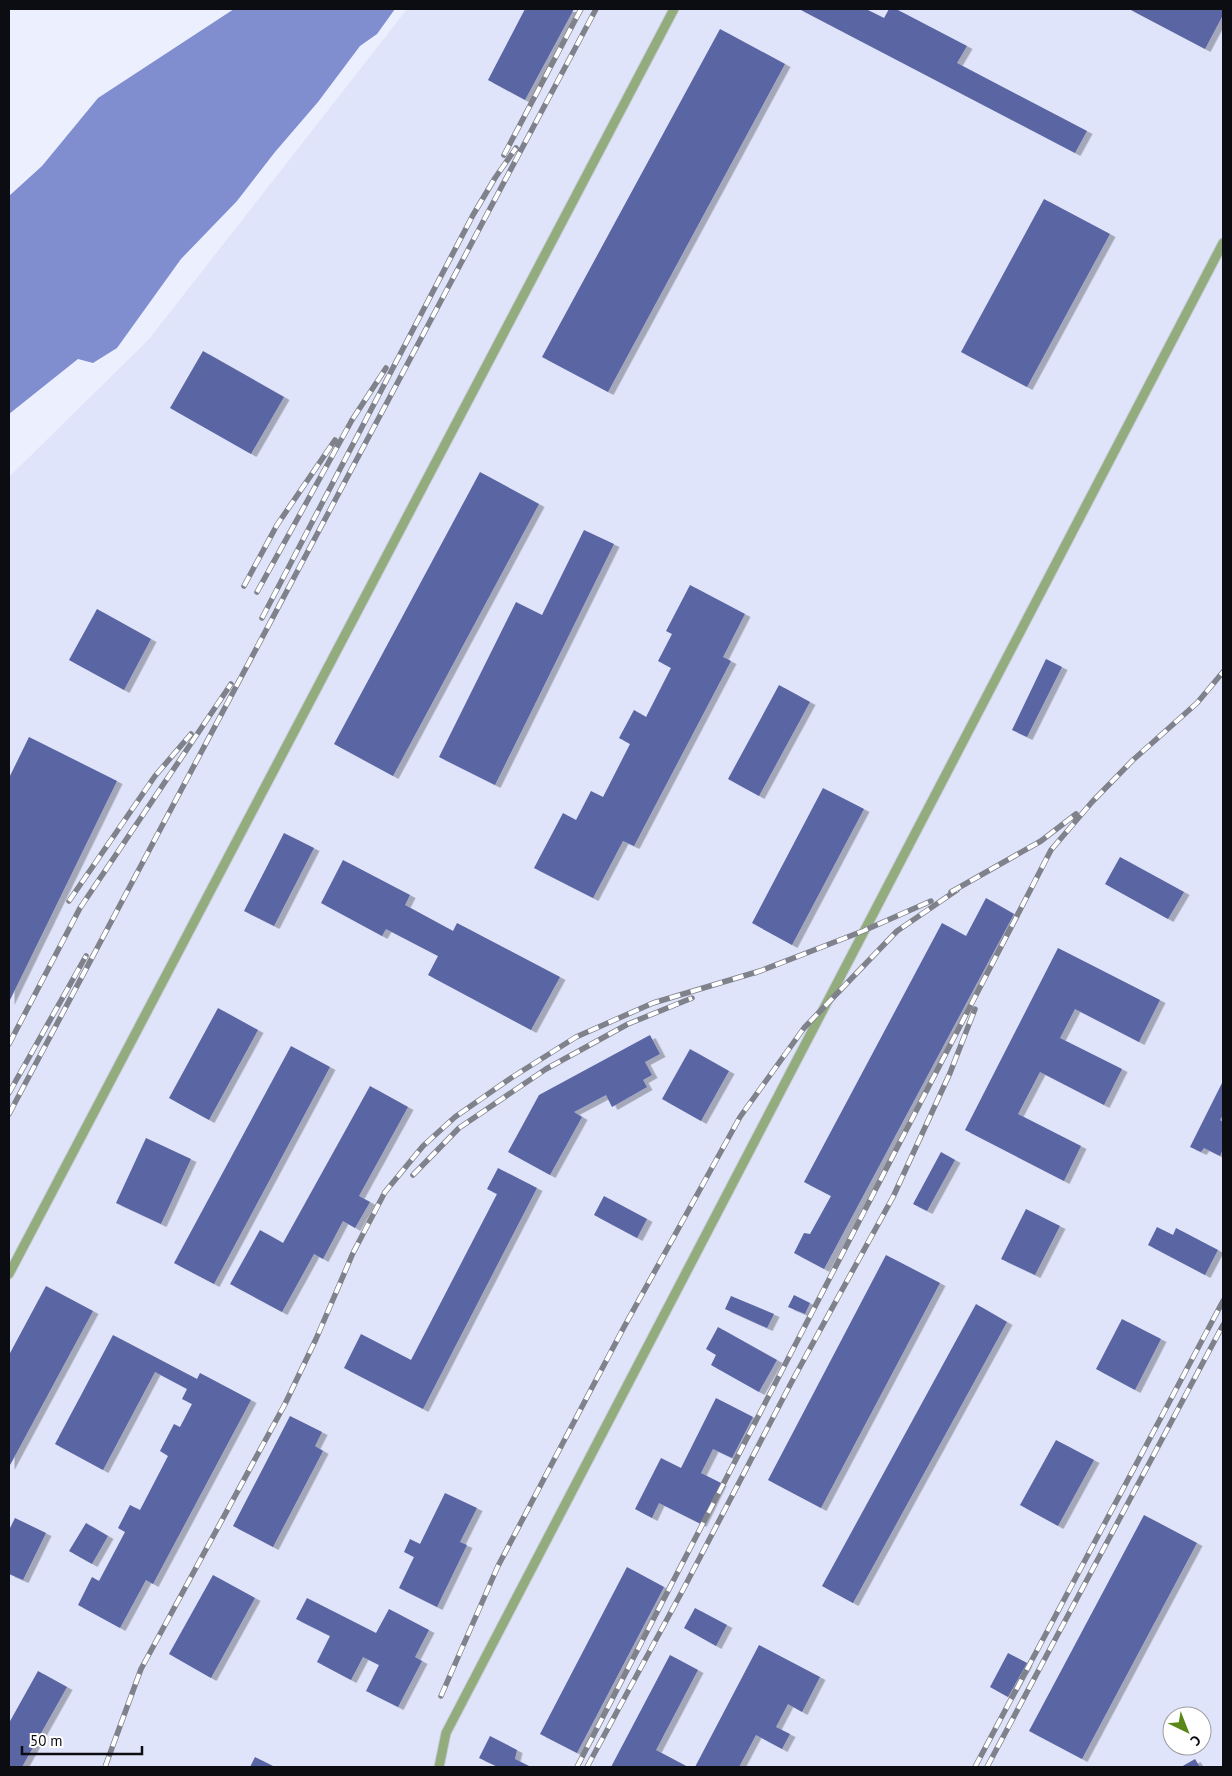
<svg xmlns="http://www.w3.org/2000/svg" width="1232" height="1776" font-family="'PT Sans',sans-serif">
  <defs>
    <filter id="shadow"><feDropShadow dx="5.5" dy="3" stdDeviation="0" flood-color="#0004"/></filter>
  </defs>
  <rect width="100%" height="100%" fill="#ecf0fe"/>
  <!-- built -->
  <path fill="#dfe4fa" fill-rule="evenodd" d="M407,9h816v1758h-1214v-1290l140,-138zM1172,1716h30v30h-30z"/>
  <!-- water -->
  <path fill="#808ecf" d="M234,9h161l-18,25 -17,12 -42,56 -43,50 -38,49 -56,58 -64,89 -24,15 -15,-4 -69,55v-218l33,-30 56,-68z"/>
  <!-- building -->
  <path fill="#5a65a3" filter="url(#shadow)" d="M525,9h49l-49,91 -37,-20z
    M799,9h67l18,9 5,-9h7l71,37 -10,17 130,68 -12,22z
    M1129,9h94v6l-18,34z
    M720,29l65,35 -177,328 -66,-35z
    M1044,199l66,35 -83,153 -66,-35z
    M203,351l81,46 -33,57 -81,-46z
    M480,472l59,32 -146,272 -59,-32z
    M584,530l30,14 -119,241 -56,-28 77,-155 26,13z
    M690,585l55,29 -22,43 8,4 -97,185 -11,-5 -30,57 -59,-30 29,-55 13,7 15,-29 12,6 27,-53 -11,-6 15,-28 12,7 25,-49 -13,-7 14,-27 -6,-3z
    M97,609l54,30 -27,51 -55,-30z
    M1046,659l16,8 -35,70 -15,-7z
    M779,685l31,17 -51,94 -31,-17z
    M29,737l88,44 -108,221v-224z
    M823,788l41,21 -72,136 -40,-22z
    M284,833l30,15 -40,78 -30,-15z
    M1120,857l64,35 -16,27 -63,-35z
    M343,860l67,35 -5,10 48,26 4,-8 103,54 -29,53 -103,-55 10,-19 -52,-27 -4,7 -61,-33z
    M986,898l28,16 -190,355 -30,-16 10,-20 6,1 21,-38 -27,-14 138,-259 24,13z
    M1058,948l102,52 -21,42 -64,-33 -15,29 62,31 -18,36 -64,-33 -22,42 63,32 -17,35 -99,-51z
    M218,1008l40,22 -49,90 -40,-22z
    M650,1035l10,19 -15,8 7,13 -9,5 4,7 -35,20 -6,-12 -32,17 8,5 -32,58 -42,-23 31,-57z
    M291,1046l39,21 -116,217 -40,-21z
    M690,1049l39,22 -28,50 -39,-22z
    M1223,1081v34l-3,5 3,2v27l-3,7 -16,-8 -3,4 -11,-5z
    M370,1086l38,21 -49,89 11,6 -15,26 -12,-7 -20,38 -9,-5 -32,58 -52,-28 30,-54 23,13z
    M146,1138l45,21 -30,65 -45,-21z
    M941,1152l14,8 -28,51 -14,-7z
    M498,1168l39,20 -114,221 -79,-41 17,-34 50,26 86,-166 -10,-5z
    M604,1196l43,23 -10,19 -43,-23z
    M1026,1209l34,17 -25,49 -34,-16z
    M1157,1227l16,8 3,-7 42,22 -13,25 -57,-30z
    M886,1255l54,28 -119,225 -53,-28z
    M46,1286l47,25 -84,156v-112z
    M794,1295l16,8 -5,11 -17,-7z
    M731,1296l43,18 -7,14 -42,-19z
    M976,1304l31,18 -154,281 -31,-17z
    M1122,1319l39,20 -26,51 -39,-21z
    M718,1327l59,33 -18,32 -48,-27 5,-10 -10,-6z
    M113,1335l84,44 3,-6 51,27 -98,184 -7,-4 -26,48 -42,-23 14,-28 7,4 26,-49 -7,-4 12,-23 10,5 28,-54 -8,-5 14,-27 6,3 12,-23 -10,-5 5,-10 -32,-17 -52,98 -48,-26z
    M716,1398l37,19 -21,41 -19,-9 -12,24 20,10 -20,41 -42,-21 -7,15 -17,-9 26,-51 20,10z
    M290,1416l32,16 -7,14 8,5 -50,96 -40,-21z
    M1056,1440l38,20 -36,66 -38,-21z
    M445,1493l32,15 -17,34 7,3 -30,62 -38,-19 15,-31 -10,-5 6,-13 10,5z
    M1144,1515l53,28 -115,216 -53,-28z
    M15,1518l31,15 -23,47 -14,-6v-44z
    M86,1523l22,13 -16,28 -23,-13z
    M627,1567l37,20 -87,166 -37,-19z
    M213,1575l42,23 -44,80 -42,-24z
    M307,1598l69,35 13,-24 40,21 -14,27 7,4 -24,46 -32,-16 13,-26 -16,-8 -12,23 -34,-18 13,-26 -34,-17z
    M695,1608l32,17 -11,21 -32,-18z
    M759,1645l61,32 -18,35 -14,-8 -12,23 14,7 -8,15 -26,-14 -17,32h-44z
    M1008,1653l19,10 -19,34 -18,-10z
    M670,1655l28,15 -42,80 32,17h-77z
    M38,1671l29,16 -45,80h-13v-44z
    M490,1736l27,14 -2,9 16,8h-33l-19,-9z
    M255,1757l20,10h-25z
    M1195,1759l5,8h-19z"/>
  <g fill="none" stroke-linecap="round" stroke-linejoin="round">
    <!-- service casing -->
    <g stroke="#c8ccd8" stroke-width="11">
      <path id="service" d="M9,1274l665,-1265
        M439,1767l7,-34 777,-1490"/>
    </g>
    <!-- service -->
    <use href="#service" stroke="#93ac7d" stroke-width="9"/>
    <!-- rail casing -->
    <g stroke="#7f818b" stroke-width="5.5">
      <path id="rail" d="M504,155l77,-146
        M244,586l33,-61 58,-85
        M257,592l95,-172 34,-52
        M262,618l211,-403 22,-37 21,-30
        M951,892l90,-51 35,-27
        M69,901l86,-125 36,-42
        M755,973l108,-42 68,-30
        M9,1044l71,-136 151,-224
        M9,1093l77,-137
        M9,1114l587,-1105
        M413,1175l46,-47 87,-59 82,-45 64,-26
        M441,1696l57,-130 126,-239 116,-210 64,-89 22,-23 71,-74 60,-41
        M105,1767l36,-98 144,-265 31,-65 37,-86 32,-61 38,-46 32,-29 56,-39 65,-41 77,-34 107,-32
        M577,1767l474,-917 41,-48 41,-42 64,-57 26,-31
        M587,1767l98,-181 105,-201 103,-188 57,-124 25,-64
        M975,1767l248,-466
        M987,1767l236,-442"/>
    </g>
    <!-- rail -->
    <use href="#rail" stroke="#fff" stroke-width="4" stroke-dasharray="11" stroke-linecap="butt"/>
  </g>
  <!-- border -->
  <rect width="1232" height="1776" fill="none" stroke="#0c0d12" stroke-width="20"/>
  <!-- north arrow -->
  <g transform="translate(1187 1731) rotate(137)"><circle r="24" fill="#ffffff" stroke="#9e9ea0"/>
  <path d="M0-4L9 19L0 12L-9 19Z" fill="#598718"/>
  <text y="-8" font-size="14" font-weight="bold" text-anchor="middle" fill="#0c0d12">С</text>
  </g>
  <!-- scale -->
  <path d="M22 1746v8h120v-8" fill="none" stroke="#0c0d12" stroke-width="2.5"/>
  <text x="30" y="1746" font-size="15" fill="#0c0d12" stroke="#ffffff" stroke-width="4" paint-order="stroke">50 m</text>
</svg>
